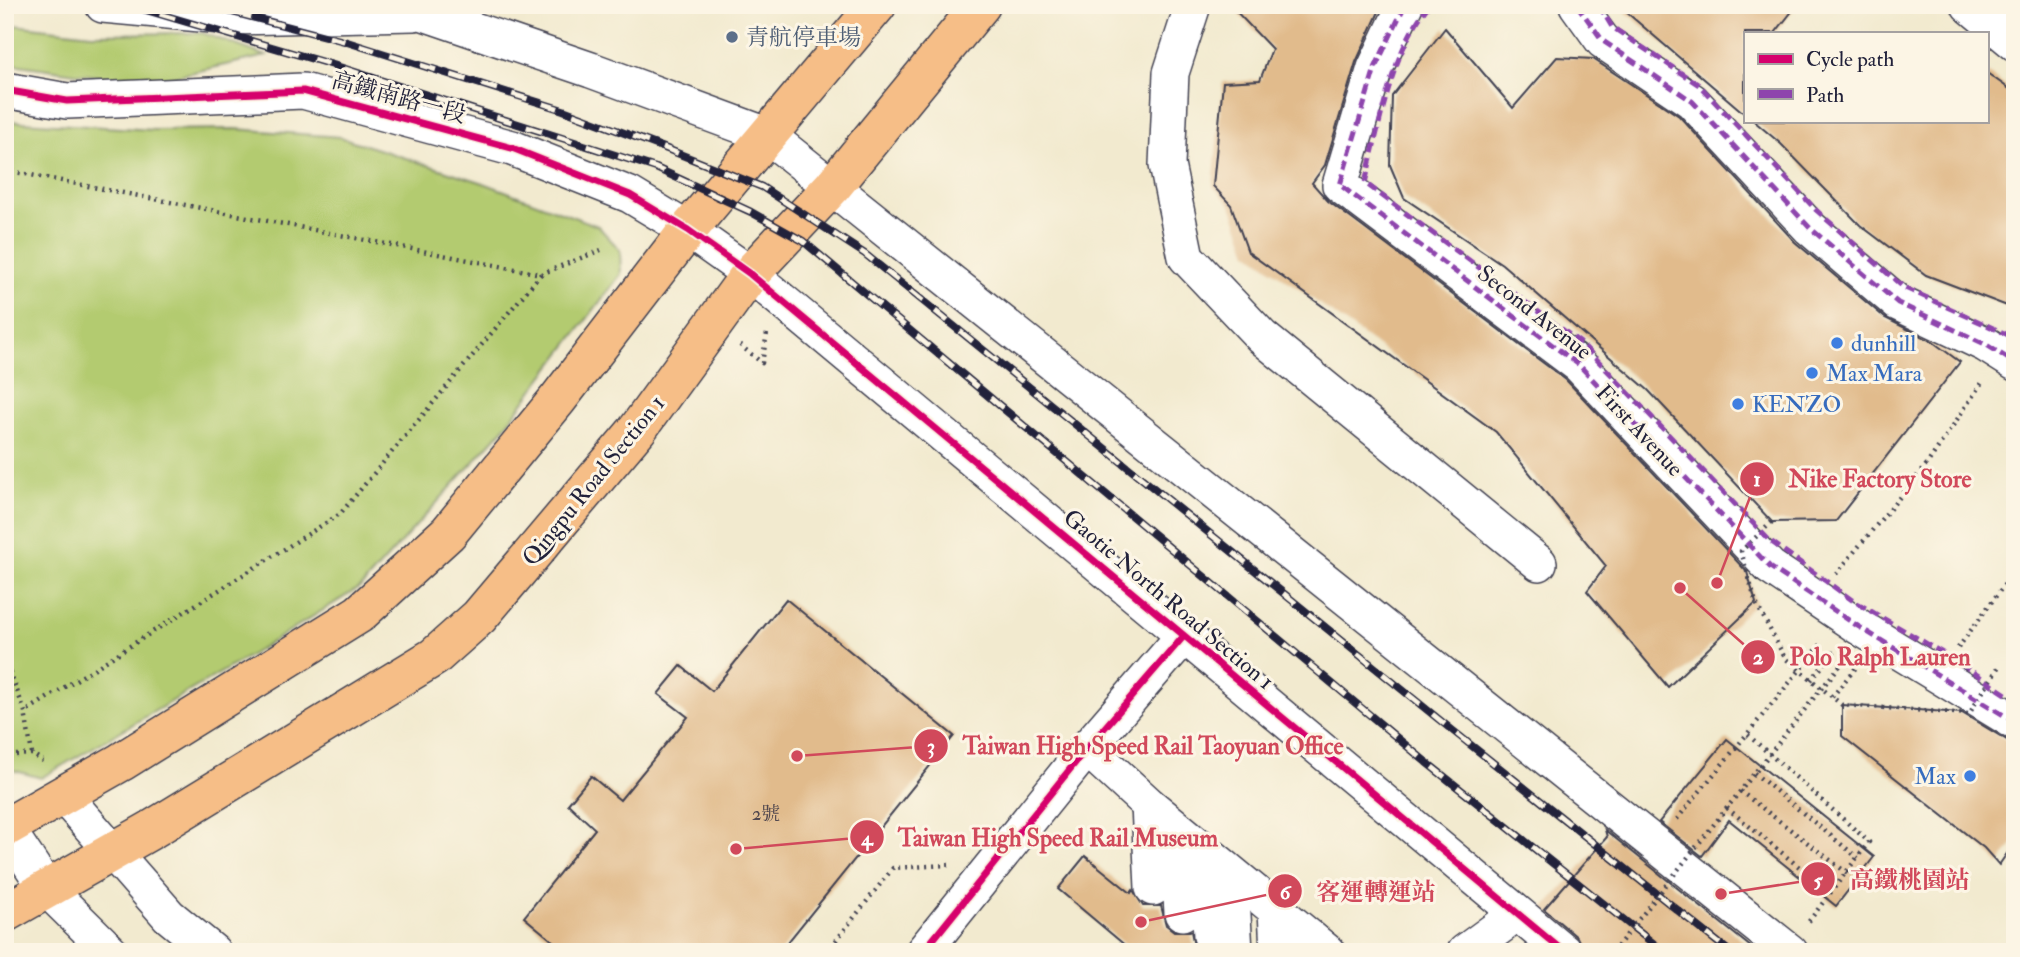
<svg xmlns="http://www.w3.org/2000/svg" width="2020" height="957" font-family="'IM FELL Double Pica','Noto Serif TC',serif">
  <rect width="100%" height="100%" fill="#fcf5e5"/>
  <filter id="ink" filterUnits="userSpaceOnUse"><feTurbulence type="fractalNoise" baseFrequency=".0143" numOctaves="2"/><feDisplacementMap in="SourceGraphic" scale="14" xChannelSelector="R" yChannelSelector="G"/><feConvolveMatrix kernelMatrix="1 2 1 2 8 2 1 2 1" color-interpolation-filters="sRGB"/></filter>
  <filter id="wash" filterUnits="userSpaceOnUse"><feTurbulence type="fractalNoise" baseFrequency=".00686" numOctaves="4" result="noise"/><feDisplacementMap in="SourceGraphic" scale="28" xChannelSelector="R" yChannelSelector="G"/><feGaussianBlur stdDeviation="1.57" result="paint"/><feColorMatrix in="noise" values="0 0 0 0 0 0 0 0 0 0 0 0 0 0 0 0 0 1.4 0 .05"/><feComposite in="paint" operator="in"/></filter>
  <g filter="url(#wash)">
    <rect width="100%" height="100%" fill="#f2eacf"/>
    <!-- green -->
    <path fill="#b3cb70" stroke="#6a7656" stroke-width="2" d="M5,24l86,10 112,-1 63,23 -122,27 -139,-20z
      M5,121l149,9 81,-1 105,8 141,45 117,44 22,24 1,24 -117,154 -142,158 -113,70 -208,122 -36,-10z"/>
    <g id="blocks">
      <!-- building -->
      <path fill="#e1bb8c" d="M1230,5h152l-26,57 -31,103 -13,18 16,18 238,179 181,192 9,31 -88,84 -81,-96 19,-25 -110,-134 -248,-180 -17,-47 -18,-19 10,-104 37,-2 12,-31z
        M1618,5h179l-22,28h-30v81z
        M1445,28l68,80 44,-51 36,2 86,57 116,126 90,76 48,24 27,20 -124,159 -64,1 -124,-132 -146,-126 -98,-66 -14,-33 2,-69z
        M1987,73l28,20v216l-89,-34 -66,-50 -79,-81 -27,-23h233z
        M786,599l168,137 -174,216h-214l-42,-35 71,-88 -27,-25 23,-28 29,24 68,-83 -30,-23 23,-28 31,25z
        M1842,705l120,8 53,32v97l-16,23 -15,-17 -142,-112z
        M1727,739l147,118 -38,49 -107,-86 -27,36 -43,-34z
        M1605,830l152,122h-173l-7,-15 -33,-28 63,-72z
        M1085,856l46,37 2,-3 10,16h18l5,19 8,6h17l3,15 5,6h-66l-75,-63z"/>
    </g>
  </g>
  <g filter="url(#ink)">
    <use href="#blocks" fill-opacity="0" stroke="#414051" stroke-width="2"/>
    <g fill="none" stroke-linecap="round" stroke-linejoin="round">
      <!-- minor casing -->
      <g stroke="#414051" stroke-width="38">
        <path id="minor" d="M103,5l130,12 181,-4
          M391,5l33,8 167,57 176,65 1023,817
          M1193,5l-22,68 -4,92 19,92 76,80 277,226
          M1405,5l-30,63 -35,117 239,180 191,202 86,58 159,97
          M1577,5l26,36 89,60 118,127 88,75 87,41 30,19
          M1969,5l46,38
          M5,90l62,11 236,-10 209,57 118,47 58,35 62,44 814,678
          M1087,748l62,57 178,147
          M63,795l106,121 44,36
          M1149,805l4,83
          M5,826l42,63 64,63
          M1177,828l5,85
          M1206,852l5,84
          M1232,897l3,55
          M1276,909l2,43
          M923,952l164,-204 96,-111
          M1465,952l52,-38"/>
      </g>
      <!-- major casing -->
      <g stroke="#414051" stroke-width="41">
        <path id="major" d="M5,828l116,-66 238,-148 89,-81 110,-134 130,-169 189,-225
          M5,913l146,-83 283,-173 45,-40 158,-187 113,-156 82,-87 149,-182"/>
      </g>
      <!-- path -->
      <path stroke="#414051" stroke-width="4.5" stroke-dasharray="2 5" stroke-linecap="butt" d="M5,170l536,104 -201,240 -315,198
        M541,274l60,-24
        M740,345l22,18 5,-30
        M1836,574l91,-110 56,-83
        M1958,648l57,-78
        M5,658l20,54 7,42
        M1811,680l25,-30
        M1821,689l26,-32
        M1832,697l26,-32
        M1748,735l121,107 -63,83
        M16,755l16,-1 11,7
        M1754,773l104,85
        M1740,791l107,82
        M1727,808l104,85
        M1677,819l146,-177
        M827,952l66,-84 56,-3"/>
      <!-- minor -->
      <use href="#minor" stroke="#fff" stroke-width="35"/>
      <!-- major -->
      <use href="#major" stroke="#f6be87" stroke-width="38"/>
      <!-- rail casing -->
      <g stroke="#22223b" stroke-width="8">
        <path id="rail" d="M129,5l204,60 323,103 95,44 52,29 623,521 238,190
          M205,5l139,36 219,69 104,39 95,38 103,67 587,476 278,222"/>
      </g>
      <!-- rail -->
      <use href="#rail" stroke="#fcf5e5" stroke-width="5" stroke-dasharray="16" stroke-linecap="butt"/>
      <!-- path-bridge -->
      <path stroke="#414051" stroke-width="4.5" stroke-dasharray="2 5" stroke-linecap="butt" d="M1772,522l-31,29 15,52 29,55 57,47 127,9 30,-48
        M1613,952l208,-263"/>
      <!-- quiet -->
      <path stroke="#8e44ad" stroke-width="5" stroke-dasharray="10 5" stroke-linecap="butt" d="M1405,5l-30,63 -35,117 239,180 191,202 86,58 159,97
        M1429,5c-39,49 -49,119 -64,178l217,161 187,196 83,60 106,62 57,38
        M1577,5l26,36 89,60 118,127 88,75 87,41 30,19
        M1599,5l13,22 87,58 117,125 87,77 112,51"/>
      <!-- cycleway casing -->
      <g stroke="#fcf5e5" stroke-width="11">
        <path id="cycleway" d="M5,90l62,11 236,-10 209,57 118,47 58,35 62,44 814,678
          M923,952l164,-204 96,-111"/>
      </g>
      <!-- cycleway -->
      <use href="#cycleway" stroke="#d6006c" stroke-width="7"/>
    </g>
  </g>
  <!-- markers -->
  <circle fill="#5c6f8a" stroke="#fcf5e5" stroke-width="2.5" cx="732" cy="37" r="7"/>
  <g fill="#3f7fe0" stroke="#fcf5e5" stroke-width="2.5">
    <circle cx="1837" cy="343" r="7"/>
    <circle cx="1812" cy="373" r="7"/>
    <circle cx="1738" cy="404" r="7"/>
    <circle cx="1970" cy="776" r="7"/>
  </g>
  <g text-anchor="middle" stroke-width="6" stroke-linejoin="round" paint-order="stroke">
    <!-- number labels -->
    <g font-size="19" fill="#52484f">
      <text x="766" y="820">2號</text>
    </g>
    <!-- service labels -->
    <g font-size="23" fill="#4e5e75" stroke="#fcf5e5" text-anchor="start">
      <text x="746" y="45">青航停車場</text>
    </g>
    <!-- street labels -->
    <g font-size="23" fill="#22223b" stroke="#fcf5e5">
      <text transform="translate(399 97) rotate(15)" y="8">高鐵南路一段</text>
      <text transform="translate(1535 312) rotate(38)" y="8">Second Avenue</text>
      <text transform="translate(1640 430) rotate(47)" y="8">First Avenue</text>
      <text transform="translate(593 480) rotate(-51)" y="8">Qingpu Road Section 1</text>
      <text transform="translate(1169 599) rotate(40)" y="8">Gaotie North Road Section 1</text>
    </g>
    <!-- shop labels -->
    <g font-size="23" fill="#366cbe" stroke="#fcf5e5" text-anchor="start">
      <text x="1851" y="351">dunhill</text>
      <text x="1826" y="381">Max Mara</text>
      <text x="1752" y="412">KENZO</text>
      <text x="1956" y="784" text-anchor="end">Max</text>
    </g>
  </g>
  <!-- callouts -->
  <path fill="none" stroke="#d1495b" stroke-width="2.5" d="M1717 583L1757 479M1680 588L1758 657M797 756L931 746M736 849L867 837M1721 894L1818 879M1141 922L1285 891"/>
  <g fill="#d1495b" stroke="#fcf5e5" stroke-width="2.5">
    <circle cx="1717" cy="583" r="7"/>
    <circle cx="1680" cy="588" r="7"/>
    <circle cx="797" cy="756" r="7"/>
    <circle cx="736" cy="849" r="7"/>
    <circle cx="1721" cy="894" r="7"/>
    <circle cx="1141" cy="922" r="7"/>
    <circle cx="1757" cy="479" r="18"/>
    <circle cx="1758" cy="657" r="18"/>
    <circle cx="931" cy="746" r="18"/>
    <circle cx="867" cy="837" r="18"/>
    <circle cx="1818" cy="879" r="18"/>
    <circle cx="1285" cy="891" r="18"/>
  </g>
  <g font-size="21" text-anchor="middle" font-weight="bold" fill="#fff">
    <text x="1757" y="486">1</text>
    <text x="1758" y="664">2</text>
    <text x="931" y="753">3</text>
    <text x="867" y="845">4</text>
    <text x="1818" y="887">5</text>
    <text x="1285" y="899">6</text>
  </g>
  <g font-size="24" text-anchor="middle" font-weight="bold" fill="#d1495b" stroke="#fcf5e5" stroke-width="6" stroke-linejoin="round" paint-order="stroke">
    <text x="1880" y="487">Nike Factory Store</text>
    <text x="1880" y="665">Polo Ralph Lauren</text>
    <text x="1153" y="754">Taiwan High Speed Rail Taoyuan Office</text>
    <text x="1058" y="846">Taiwan High Speed Rail Museum</text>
    <text x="1910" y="888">高鐵桃園站</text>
    <text x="1376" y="900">客運轉運站</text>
  </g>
  <!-- margin -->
  <rect width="2020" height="957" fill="none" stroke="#fcf5e5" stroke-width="28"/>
  <!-- legend -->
  <rect x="1744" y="32" width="245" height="91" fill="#fcf5e5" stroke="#a5a1a1" stroke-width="2"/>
  <rect x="1758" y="54" width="35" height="10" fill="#d6006c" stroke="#a5a1a1" stroke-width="2"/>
  <text x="1806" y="66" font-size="21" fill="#22223b">Cycle path</text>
  <rect x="1758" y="89" width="35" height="10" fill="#8e44ad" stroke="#a5a1a1" stroke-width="2"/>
  <text x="1806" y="102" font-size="21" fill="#22223b">Path</text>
</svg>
